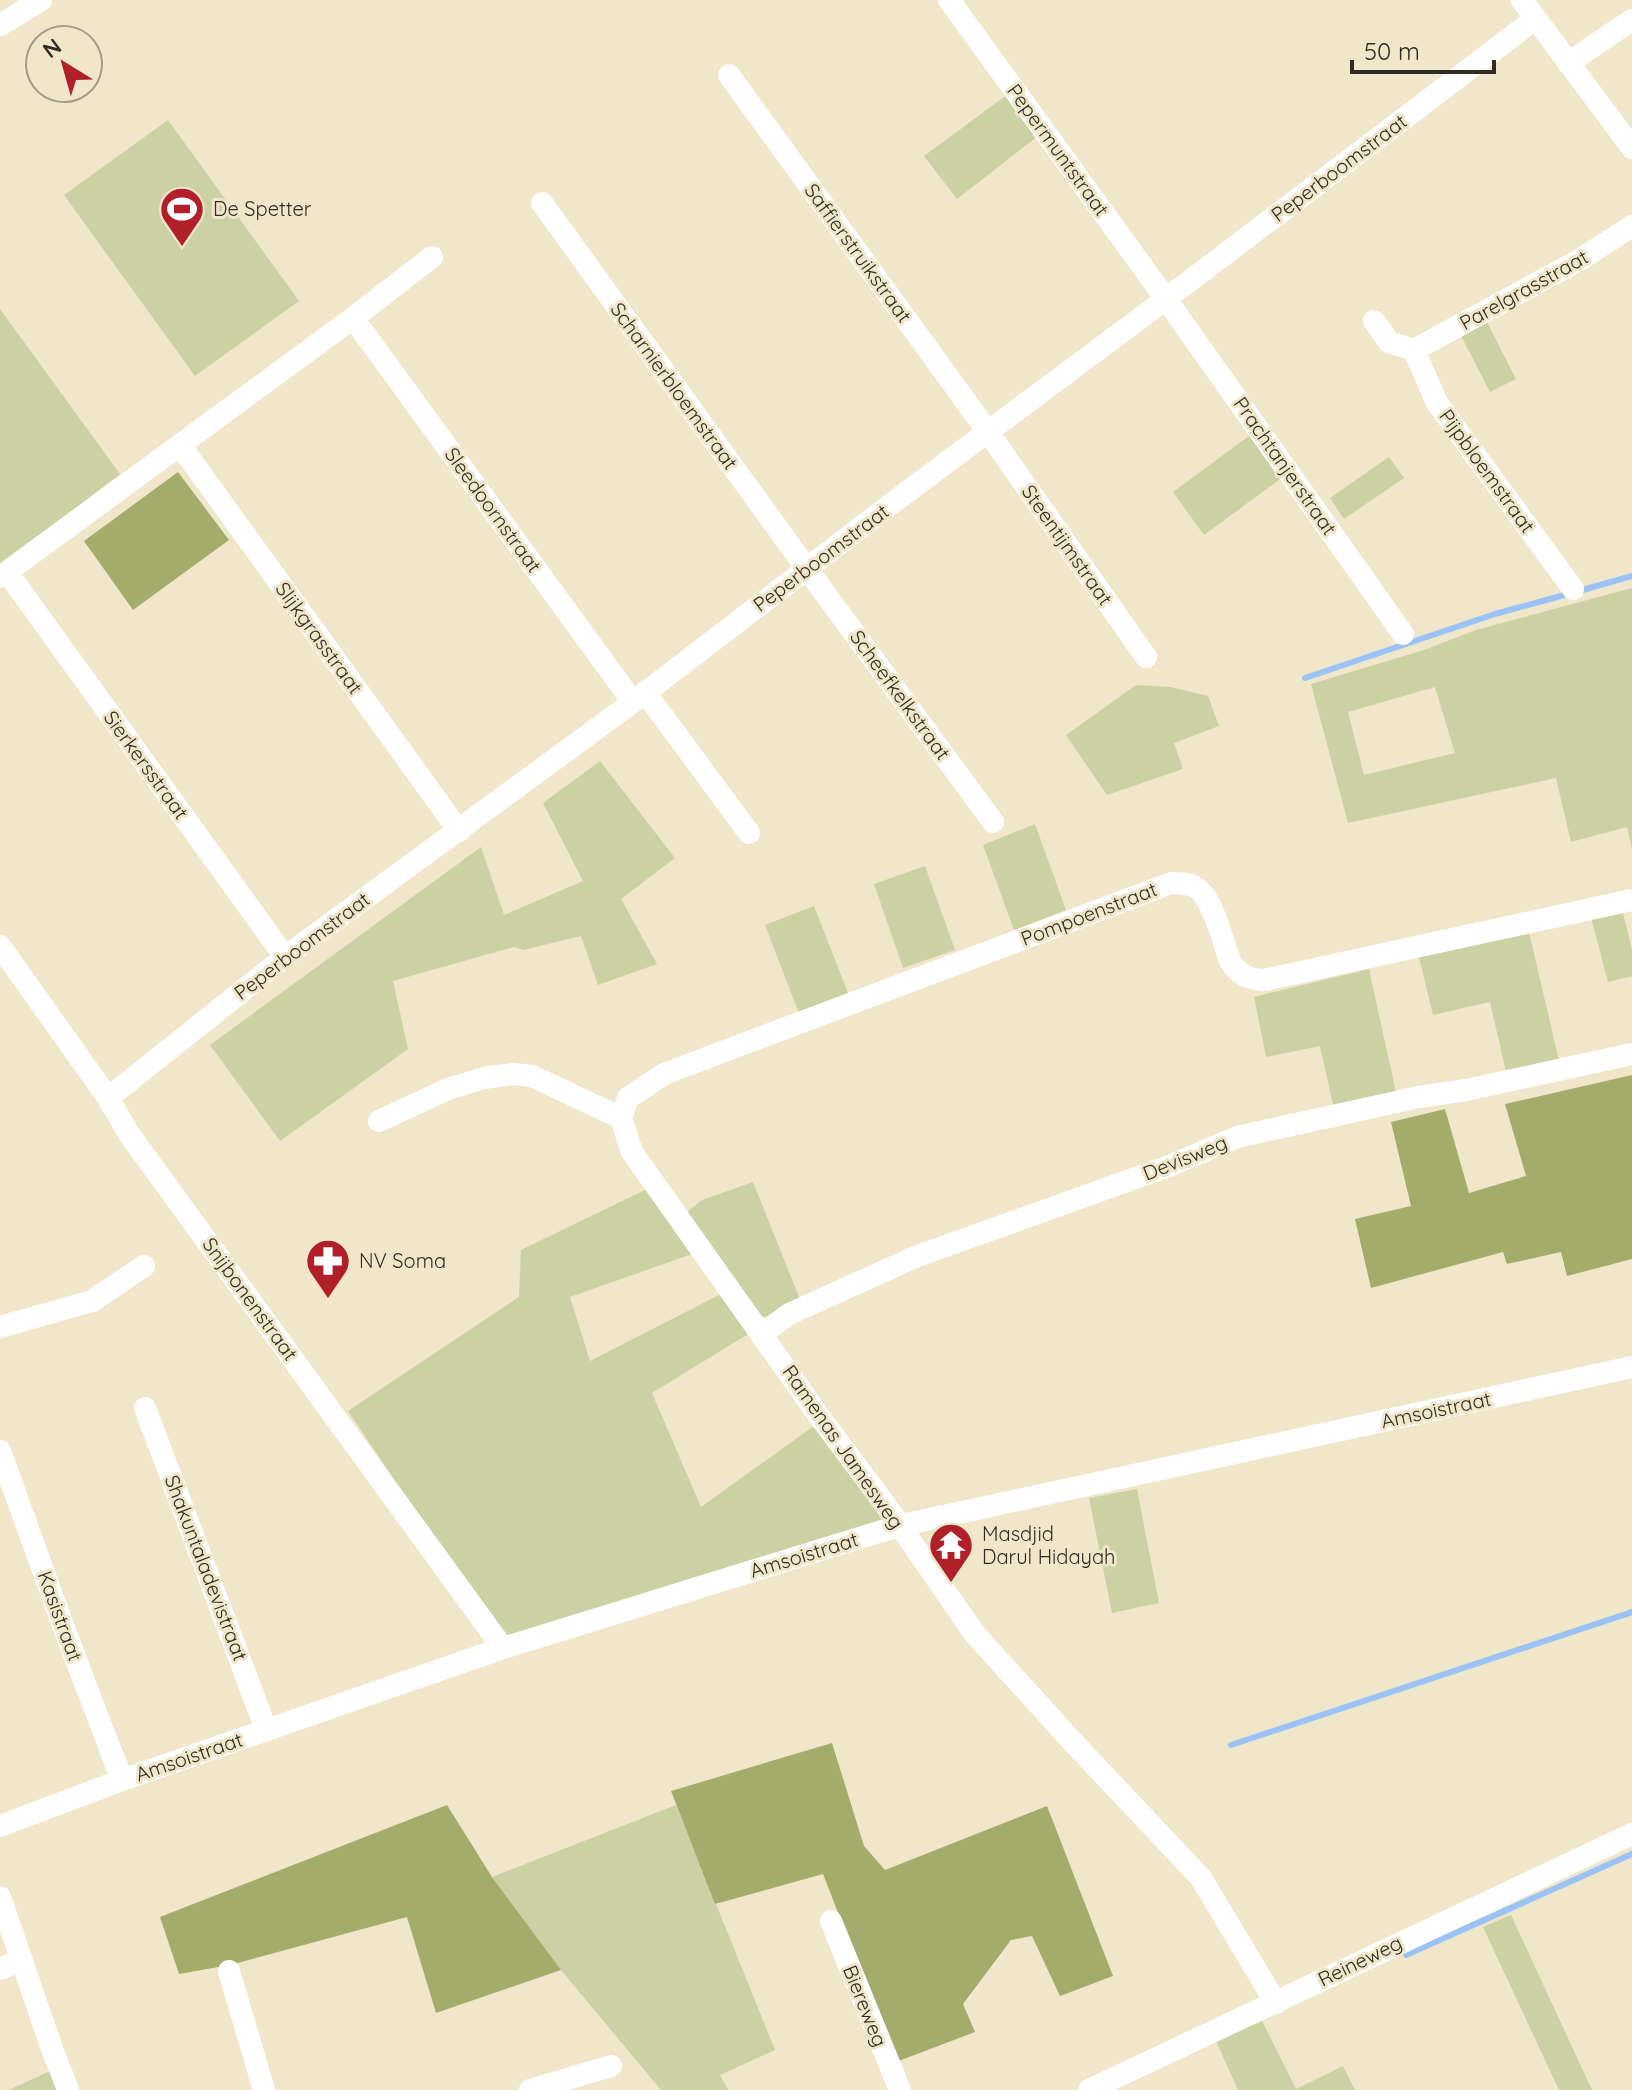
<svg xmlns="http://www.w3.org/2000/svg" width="1632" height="2090" font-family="Quicksand,sans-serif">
  <rect width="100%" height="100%" fill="#f0e6ca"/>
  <!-- green -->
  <path fill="#cbd1a3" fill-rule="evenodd" d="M1008,94l30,42 -81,63 -33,-43z
    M168,120l131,181 -104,75 -131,-181z
    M0,309l120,165 -120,92z
    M1486,320l30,59 -26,13 -30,-58z
    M1253,433l30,44 -79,58 -31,-43z
    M1389,457l15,21 -60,41 -14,-21z
    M1632,588v261l-5,-22 -56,15 -15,-64 -208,45 -37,-139 113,-34 52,-20zM1435,687l20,66 -91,22 -16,-63z
    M1136,685l34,2 38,9 11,30 -45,17 9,26 -76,26 -41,-60z
    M600,761l75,97 -54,41 36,65 -59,21 -17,-49 -58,14 -9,-3 -121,34 15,68 -128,92 -70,-96 271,-198 23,68 79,-34 -40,-78z
    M1035,824l31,86 -52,20 -31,-85z
    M925,866l30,84 -52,18 -29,-84z
    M814,906l36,92 -50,18 -35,-91z
    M1622,909l10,41v26l-24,6 -17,-65z
    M1528,928l32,137 -53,11 -17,-74 -57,13 -15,-62z
    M1369,969l28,128 -63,12 -14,-63 -54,11 -12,-60z
    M753,1182l48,120 -33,15 -9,-1 -76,-101 19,-15z
    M647,1189l48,64 -125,44 20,64 135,-69 28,39 -101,62 49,114 117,-84 65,92 -1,7 -372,116 -13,-6 -149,-221 171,-114 2,-47z
    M1137,1489l22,114 -47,10 -23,-115z
    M676,1805l99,245 -55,25 8,15h-67l-100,-120 -69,-93z
    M1511,1915l81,175h-33l-76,-163z
    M1261,2019l35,70 47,-23 12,24h-117l-22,-49z
    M50,2071l7,19h-48z"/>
  <!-- forest -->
  <path fill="#a4ac6c" d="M178,472l51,68 -96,70 -49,-69z
    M1632,1075v184l-65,17 -6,-24 -54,12 -4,-12 -132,36 -16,-69 56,-13 -20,-84 54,-13 24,84 57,-17 -21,-72z
    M832,1743l32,103 21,24 162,-64 66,170 -53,20 -28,-60 -21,4 -48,64 12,28 -79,30 -73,-188 -108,30 -44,-113z
    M447,1805l45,72 69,93 -125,43 -29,-96 -177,48 -51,9 -19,-57z"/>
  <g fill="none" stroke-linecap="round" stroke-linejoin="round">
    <!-- stream -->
    <path stroke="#9ac2f6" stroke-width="6" d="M1579,591l53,-15
      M1305,678l190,-64 73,-20
      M1231,1745l401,-133
      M1406,1955l226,-101"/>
    <!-- minor -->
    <path stroke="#fff" stroke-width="22" d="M949,0l217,299 237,335
      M1522,0l110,148
      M0,25l41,-25
      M1568,63l64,-43
      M729,75l259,357 158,225
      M542,203l265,366 186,253
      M353,318l280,384
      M1374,321l15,21 25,8 23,53 136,186
      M1414,350l167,-91 51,-33
      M180,445l279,386
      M7,572l278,385
      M0,577l353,-259 79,-61
      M645,692l104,141
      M0,946l108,152 21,36 374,514
      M108,1098l177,-141 348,-255 266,-204 267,-199 369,-280
      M621,1118l7,-20 36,-24 507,-191c8,0 17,0 24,4 18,10 28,55 35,74 9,14 18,18 34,19l368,-80
      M379,1121l69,-32 36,-11 29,-4 19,2 89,42 11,34 187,264 68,91 87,126 97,107 130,138 75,125
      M0,1327l92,-26 52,-35
      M762,1334l27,-20 126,-57 254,-91 68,-29 182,-40 47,-7 166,-36
      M145,1408l121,321
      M0,1451l65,180 57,149
      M0,1826l122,-46 381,-132 395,-122 734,-159
      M0,1897l50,146 18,47
      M831,1921l69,169
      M0,1969l22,-9
      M229,1971l35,119
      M530,2090l81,-24
      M1089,2090l543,-256"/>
  </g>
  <!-- icons -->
  <defs>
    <g id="stadium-pin" transform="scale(2.3)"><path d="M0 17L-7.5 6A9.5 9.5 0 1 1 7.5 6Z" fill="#b11f29" stroke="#f0e6ca"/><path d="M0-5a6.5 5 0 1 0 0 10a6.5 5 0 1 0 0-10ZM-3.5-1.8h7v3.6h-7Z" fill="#fff"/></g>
    <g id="pharmacy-pin" transform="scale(2.3)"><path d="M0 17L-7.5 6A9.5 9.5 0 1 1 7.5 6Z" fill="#b11f29" stroke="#f0e6ca"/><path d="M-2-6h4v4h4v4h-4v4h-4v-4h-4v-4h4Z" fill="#fff"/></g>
    <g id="temple-pin" transform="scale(2.3)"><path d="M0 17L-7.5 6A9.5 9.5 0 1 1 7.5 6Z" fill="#b11f29" stroke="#f0e6ca"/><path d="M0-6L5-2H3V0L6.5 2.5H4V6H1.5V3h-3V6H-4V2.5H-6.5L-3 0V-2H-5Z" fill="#fff"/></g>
  </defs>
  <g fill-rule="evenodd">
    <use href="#stadium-pin" x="182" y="209"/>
    <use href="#pharmacy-pin" x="328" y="1261"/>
    <use href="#temple-pin" x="951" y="1545"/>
  </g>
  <g text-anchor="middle" stroke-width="6" stroke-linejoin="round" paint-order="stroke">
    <!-- street labels -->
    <g font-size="20" fill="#302c21" stroke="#f0e6ca">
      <text transform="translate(1058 150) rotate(54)" y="7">Pepermuntstraat</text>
      <text transform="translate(1339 168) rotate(-37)" y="7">Peperboomstraat</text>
      <text transform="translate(858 253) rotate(54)" y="7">Saffierstruikstraat</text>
      <text transform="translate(1524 290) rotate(-29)" y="7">Parelgrasstraat</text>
      <text transform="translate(674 386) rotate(54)" y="7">Scharnierbloemstraat</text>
      <text transform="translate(1285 466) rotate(55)" y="7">Prachtanjerstraat</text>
      <text transform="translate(1487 471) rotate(54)" y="7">Pijpbloemstraat</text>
      <text transform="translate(493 510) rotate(54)" y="7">Sleedoornstraat</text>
      <text transform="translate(1067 545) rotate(55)" y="7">Steentijmstraat</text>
      <text transform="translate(821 558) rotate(-37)" y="7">Peperboomstraat</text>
      <text transform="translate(319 638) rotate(54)" y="7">Slijkgrasstraat</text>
      <text transform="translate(900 695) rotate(54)" y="7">Scheefkelkstraat</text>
      <text transform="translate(146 765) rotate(54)" y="7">Sierkersstraat</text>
      <text transform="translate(1089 914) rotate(-21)" y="7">Pompoenstraat</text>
      <text transform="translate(302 946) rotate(-37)" y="7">Peperboomstraat</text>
      <text transform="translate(1185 1158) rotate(-22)" y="7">Devisweg</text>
      <text transform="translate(250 1299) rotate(54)" y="7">Snijbonenstraat</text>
      <text transform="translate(1436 1410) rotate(-12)" y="7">Amsoistraat</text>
      <text transform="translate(843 1447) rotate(55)" y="7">Ramenas Jamesweg</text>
      <text transform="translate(804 1555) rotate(-17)" y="7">Amsoistraat</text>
      <text transform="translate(206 1568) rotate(69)" y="7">Shakuntaladevistraat</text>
      <text transform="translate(60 1616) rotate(70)" y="7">Kasistraat</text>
      <text transform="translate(189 1757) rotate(-19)" y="7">Amsoistraat</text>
      <text transform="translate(1360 1961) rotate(-26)" y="7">Reineweg</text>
      <text transform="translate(865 2006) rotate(68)" y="7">Biereweg</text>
    </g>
    <!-- poi labels -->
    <g font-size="20" fill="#302c21" stroke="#f0e6ca" text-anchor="start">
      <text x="213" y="216">De Spetter</text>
      <text x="359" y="1268">NV Soma</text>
      <text x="982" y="1541">Masdjid<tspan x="982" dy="23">Darul Hidayah</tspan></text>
    </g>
  </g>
  <!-- north arrow -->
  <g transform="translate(64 64) rotate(323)"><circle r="38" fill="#f0e6ca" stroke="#a39c86" stroke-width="2"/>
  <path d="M0-6L14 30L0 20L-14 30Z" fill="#b11f29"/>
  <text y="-12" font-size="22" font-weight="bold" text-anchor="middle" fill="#302c21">N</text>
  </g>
  <!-- scale -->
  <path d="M1352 60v12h142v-12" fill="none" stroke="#302c21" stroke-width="4"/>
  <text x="1364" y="60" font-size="24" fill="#302c21" stroke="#f0e6ca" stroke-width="6" paint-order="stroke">50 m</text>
</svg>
